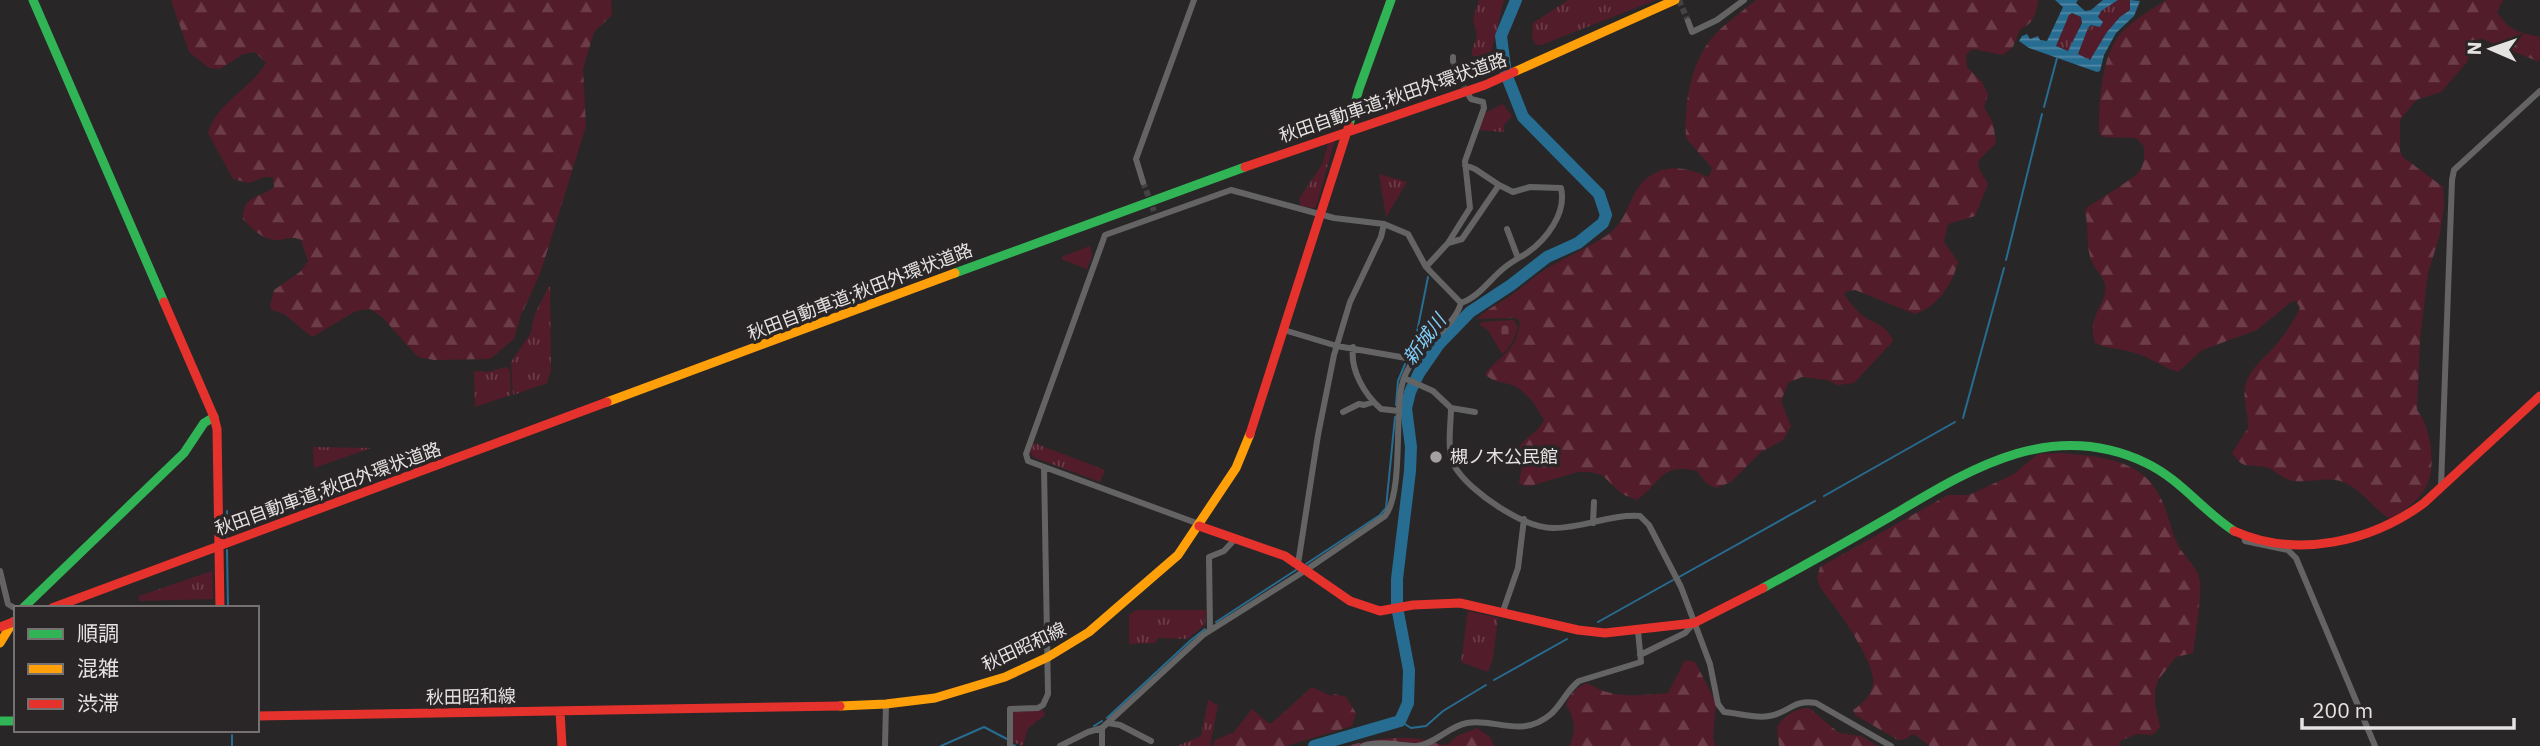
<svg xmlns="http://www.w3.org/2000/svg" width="2540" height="746" font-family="'IBM Plex Sans','Noto Sans JP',sans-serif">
  <defs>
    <pattern id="grass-tufts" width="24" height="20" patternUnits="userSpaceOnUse" patternTransform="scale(1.75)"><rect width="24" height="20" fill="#531c2a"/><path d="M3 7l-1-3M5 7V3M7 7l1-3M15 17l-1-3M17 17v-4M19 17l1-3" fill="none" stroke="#6c3d49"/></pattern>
    <pattern id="forest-firs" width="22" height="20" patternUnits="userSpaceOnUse" patternTransform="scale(1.75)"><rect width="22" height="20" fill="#531c2a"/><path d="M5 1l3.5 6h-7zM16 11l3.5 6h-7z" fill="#6c3d49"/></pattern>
    <pattern id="cemetery-stones" width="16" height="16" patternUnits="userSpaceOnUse" patternTransform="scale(1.75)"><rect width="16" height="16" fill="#531c2a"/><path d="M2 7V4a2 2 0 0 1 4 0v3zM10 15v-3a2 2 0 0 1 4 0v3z" fill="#6c3d49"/></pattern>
    <pattern id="water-rules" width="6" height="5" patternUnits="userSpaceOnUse" patternTransform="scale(1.75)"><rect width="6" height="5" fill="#276c91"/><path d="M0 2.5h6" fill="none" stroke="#5188a5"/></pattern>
  </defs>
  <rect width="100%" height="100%" fill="#292627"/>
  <!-- grass -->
  <path fill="url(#grass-tufts)" d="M1479,0h25c-4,14 -11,54 -18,62l-14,-7v-5l5,-14 -4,-17z
    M1568,0h88l-115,45h-5l-4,-7 1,-15z
    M2118,0h12v10c-18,13 -26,30 -38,49l-5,1 -10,-5 11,-27 6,-3 7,-14z
    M2070,13l11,4 1,3 -11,28 -3,3 -12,-5z
    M1503,104l9,12 -8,9v7l-25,-2 6,-17z
    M1335,139l-19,68 -3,1 -12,-2 -2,-7 24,-36 5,-20z
    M1379,174l28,8 -21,35z
    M1090,246l2,10 -5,13 -26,-10 3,-3z
    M550,284l1,86 -4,13 -34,12 -2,-33 20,-29 3,-17z
    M506,367l4,3 1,25 -36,12 -1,-36 14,1z
    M1034,443l71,27 -5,12 -67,-25 -3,-5z
    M313,447l58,1 -57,20z
    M212,571l1,28 -74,2v-5z
    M1136,610h70l-1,15 -18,14 -29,-1 -3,5 -26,1v-29z
    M1468,611l30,7 -5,40 -5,14 -27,-10z
    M1208,700l10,5 -8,41h-33l24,-10z
    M1043,710l2,5 -17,13 -5,18 -10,-4v-30z"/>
  <!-- forest -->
  <path fill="url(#forest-firs)" d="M171,0h440l1,15 -18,17 -11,37 3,57 -46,148 -20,43 -6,22 -24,20 -56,1 -16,-3 -36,-40 -12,-8 -14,2 -44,26 -28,-23 -12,-4 -2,-3 4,-17 26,-18 8,-11 -7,-21c-8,-4 -14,-1 -23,0 -14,1 -26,-11 -35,-21 -1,-24 16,-20 31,-32l-1,-10h-8l-16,6 -16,-4 -25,-46c10,-32 42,-43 58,-70l-11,-11 -12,2 -23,15 -11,-1 -20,-16z
    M1756,0h282c-2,15 -4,23 -18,29l-7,18 -10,8 -31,-6 -6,6 1,12 15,15 6,12 -4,13 9,16 3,20 -18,18 1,8 9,15 -13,32 -27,8 -4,18 14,20c-6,23 -20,44 -43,52l-60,-24 -8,1 -3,4c6,7 12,16 19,21 12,8 25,10 30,25l-39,42 -16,2 -11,-5 -25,-3 -14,6 -7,18 10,25 -8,14 -22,12 -30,30 -15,6 -10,-5 -9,-12c-37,-8 -35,11 -60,29l-15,-6 -20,-19 -11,-3h-13l-48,14 -11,-2 3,-18 -3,-19c8,-11 19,-14 25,-27 -8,-14 -16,-28 -32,-35 -9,-3 -20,-3 -27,-11 16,-20 32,-23 35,-52l-4,-4 -39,1c10,-11 24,-16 36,-25 10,-7 19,-16 30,-23 21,-13 45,-23 66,-37 24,-18 19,-53 53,-64 17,-5 32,1 47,7l3,-9 -26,-30c-2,-33 4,-72 25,-99 12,-15 31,-27 45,-39z
    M2166,0h337l-6,12c13,20 22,20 43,25v23l-3,1 -55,-22 -9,1 -4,6 2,6 -4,10 -26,30 -25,8 -16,20v31l3,6 40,30 1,19 -4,28 -12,39 -8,66 -3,71c14,17 21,61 7,80 -8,13 -22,22 -34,29 -17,-10 -28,-30 -47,-37 -15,-6 -34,1 -49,-1 -12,-1 -19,-12 -29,-14 -18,-4 -20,4 -33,-14l16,-25c1,-13 -5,-25 -3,-39 2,-19 19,-30 31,-44 9,-11 18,-24 24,-37l-4,-7 -5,1 -34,28 -55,20 -24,22c-16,-5 -28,-15 -43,-19 -14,-5 -28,-4 -40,-10 -9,-28 13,-38 10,-58 -1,-8 -10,-16 -13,-23 -7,-16 -2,-33 -7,-49l2,-6c6,-3 47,-29 51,-34 7,-7 6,-18 6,-27l-8,-8 -33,-1 -4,-5c0,-29 2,-78 23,-100 12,-13 29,-22 44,-32z
    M2060,453c35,3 81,5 99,42 8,14 11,31 17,46 5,13 19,23 23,36 4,12 -4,61 -6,76l-17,4 -18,23 -3,10v14l5,23 -7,8 -16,-1 -17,7 -1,5h-189l-16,-12 -11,6h-5l-43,-25 -2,-5c9,-6 18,-14 20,-25 4,-22 -37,-78 -52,-96l-4,-11 3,-11 128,-72h21l45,-21 24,-20z
    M1685,660l10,2 21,40 -3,35 2,9h-146c8,-16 6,-26 -3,-41 4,-11 11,-19 22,-22 24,17 52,12 80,10z
    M1312,687l19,9 4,-2 11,3 10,16 -4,13 -66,20h-74l3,-6 19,-8 18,-23 16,14h4z
    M1809,708l30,25 22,3 17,10h-99l-2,-19c9,-13 17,-18 32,-19z
    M1477,728l13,9 4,9h-147c25,-7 53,-11 78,-6 8,1 13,5 22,5l10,-9z"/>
  <!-- cemetery -->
  <path fill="url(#cemetery-stones)" d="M1514,320l4,7c-3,10 -7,21 -16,27l-14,-24 -8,-5 1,-3z"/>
  <!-- water -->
  <path fill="url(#water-rules)" fill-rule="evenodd" d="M2055,0h23l-2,3 9,8 6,-1 12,-10h15l-17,11 -3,6 5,5 -3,5 -9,-2 -3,3 -10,26 12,6 17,-28 13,-15 10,-7v-10l10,1 -6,15 -18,17 -12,22 -4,16 -3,1 -68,-24 -10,-7 3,-5 5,-2 3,5 8,-3 2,4 7,1 16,-34zM2072,13l9,4 1,6 -14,28 -12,-5 13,-31z"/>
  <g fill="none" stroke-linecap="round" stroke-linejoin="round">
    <!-- stream -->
    <path stroke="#276c91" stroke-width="2" d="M2044,107l13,-49
      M2006,260l36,-146
      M1407,351l10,-19 11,-55
      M1396,405l2,-24 7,-17
      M1963,418l41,-150
      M1824,496l131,-74
      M227,511v27
      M227,550l1,58
      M1306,564l74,-49 6,-7 9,-91
      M1679,577l136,-76
      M1216,622l80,-52
      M1598,622l75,-42
      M1494,680l73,-41
      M1107,718l84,-78 14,-11
      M1400,721l11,7 15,-2 17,-15 43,-26
      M1094,726l8,-5
      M232,735v11
      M1014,745l1,1
      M941,746l43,-19 23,12"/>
    <!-- river -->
    <path stroke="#276c91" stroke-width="12" d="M1314,746l86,-25 8,-18 1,-33 -12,-63v-28l13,-108 1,-24 -5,-39 4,-16 9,-19 20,-29 31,-32 41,-27 36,-28 31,-14 25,-20 3,-8 -7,-21 -76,-77 -17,-43 -5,-38 15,-36"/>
    <!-- street-tunnel -->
    <path stroke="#454243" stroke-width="6" stroke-dasharray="6 3" stroke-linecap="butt" d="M1679,0l9,21
      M1453,61l14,32
      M1143,182l11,29"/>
    <!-- street -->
    <path stroke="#656464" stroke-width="6" d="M1688,21l4,11 25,-12 27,-20
      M1453,57v4
      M1143,182l-7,-23 58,-159
      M1507,229l11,29
      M1448,243l22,-35 -5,-47 19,-53 -1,-6 -12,-3 -3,-5
      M1426,267l22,-24 14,-4 37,-54 -24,-16 -10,-4
      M1461,303c18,-6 29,-24 43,-35 7,-6 15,-10 23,-15 19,-13 40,-40 34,-65l-31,-1 -17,5 -14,-7
      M1284,330l53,16 75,13
      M1353,347c-3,23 11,47 28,62l18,2
      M1404,378l29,13 18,17c0,17 -5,44 4,59 15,25 70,62 99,61 29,0 57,-14 86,-12l9,9 32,62 29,77 8,40 6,8c14,1 32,7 45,4 20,-3 24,-17 47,-13l75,43
      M1451,408l24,4
      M1343,412l16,-8 5,1 9,-3
      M2441,487l11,-307 2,-10 86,-79
      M1593,523l1,-21
      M2244,535l1,6 43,9 8,8 79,188
      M1298,564l20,-129 16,-80 16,-53 31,-65 3,-13
      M0,571l8,33 8,5
      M1502,614l16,-46 6,-49
      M1210,630l-1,-73 15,-6 12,-13
      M1640,655l45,-22 9,-10
      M1108,723l12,2 31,16
      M885,746l1,-42
      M1010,746v-37l28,-1 5,-3 5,-11 -4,-227
      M1060,746l28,-14 14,-4 101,-93 103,-65 79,-54c18,-23 10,-96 16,-127 8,-43 51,-55 60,-86l-35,-36 -18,-33 -24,-10 -50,-6 -103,-28 -126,45 -79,219 2,7 171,63
      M1102,746v-18
      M1363,746c17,-6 37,0 54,0 18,-2 32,-20 50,-23 29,-5 55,16 84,-9 11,-10 16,-24 28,-33l62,-19 -3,-31"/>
    <!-- fast -->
    <path stroke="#30b455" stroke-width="9" d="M33,0l131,302
      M1349,125l10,-36 32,-89
      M955,273l290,-106
      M1763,588c44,-24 87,-48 130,-73 79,-47 159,-97 253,-52 34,16 57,48 88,68
      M23,608l161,-155 20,-30 10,-6
      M0,721h16"/>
    <!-- slow -->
    <path stroke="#ff9f0a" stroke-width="9" d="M1514,72l161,-72
      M607,402l348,-129
      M0,643l13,-21
      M840,706l46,-2 49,-6 70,-21 43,-20 41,-25 89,-77 58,-87 14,-34"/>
    <!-- jam -->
    <path stroke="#e5322d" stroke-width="9" d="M1245,167l240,-82 29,-13
      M164,302l50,115 3,12 3,179
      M1250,434l99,-309
      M1199,526l86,30 65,45 30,10 33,-6 47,-2 118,27 27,3 89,-10 69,-35
      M2234,531c63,28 137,11 190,-28l116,-107
      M52,608l555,-206
      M0,627l16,-6
      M560,711l2,35
      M257,716l583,-10"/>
  </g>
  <!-- markers -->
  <circle fill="#a3a0a1" stroke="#2a2526" stroke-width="2.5" cx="1436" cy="457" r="7"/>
  <g text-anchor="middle" stroke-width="7" stroke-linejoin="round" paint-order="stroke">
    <!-- street labels -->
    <g font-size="18" fill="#e5e2e2" stroke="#2a2526">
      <text transform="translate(1393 98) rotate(-19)" y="6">秋田自動車道;秋田外環状道路</text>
      <text transform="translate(860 292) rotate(-21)" y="6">秋田自動車道;秋田外環状道路</text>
      <text transform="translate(328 489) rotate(-20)" y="6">秋田自動車道;秋田外環状道路</text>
      <text transform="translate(1024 647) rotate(-25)" y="6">秋田昭和線</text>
      <text transform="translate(471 697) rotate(-1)" y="6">秋田昭和線</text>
    </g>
    <!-- poi labels -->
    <g font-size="18" fill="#e5e2e2" stroke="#2a2526" text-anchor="start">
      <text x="1450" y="463">槻ノ木公民館</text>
    </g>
    <!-- water labels -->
    <g font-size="19" font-style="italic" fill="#80cefb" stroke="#2a2526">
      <text transform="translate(1424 339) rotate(-53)" y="7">新城川</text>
    </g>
  </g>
  <!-- legend -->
  <rect x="14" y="606" width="245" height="126" fill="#2a2526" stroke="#757171" stroke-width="2"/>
  <rect x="28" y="629" width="35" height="10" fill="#30b455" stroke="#757171" stroke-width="2"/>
  <text x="77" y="641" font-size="21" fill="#e5e2e2">順調</text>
  <rect x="28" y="664" width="35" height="10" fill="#ff9f0a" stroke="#757171" stroke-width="2"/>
  <text x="77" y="676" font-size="21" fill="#e5e2e2">混雑</text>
  <rect x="28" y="699" width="35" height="10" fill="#e5322d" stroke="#757171" stroke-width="2"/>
  <text x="77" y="711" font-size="21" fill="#e5e2e2">渋滞</text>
  <!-- north arrow -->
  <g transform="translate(2491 49) rotate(272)" stroke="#2a2526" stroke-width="5" paint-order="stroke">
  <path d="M0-5L12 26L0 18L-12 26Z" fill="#e5e2e2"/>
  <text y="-10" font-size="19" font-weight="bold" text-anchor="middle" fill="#e5e2e2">N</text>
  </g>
  <!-- scale -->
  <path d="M2302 718v10h212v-10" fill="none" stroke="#e5e2e2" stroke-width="3.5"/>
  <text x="2312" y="718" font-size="21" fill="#e5e2e2" stroke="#2a2526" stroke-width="5" paint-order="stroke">200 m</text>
</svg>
